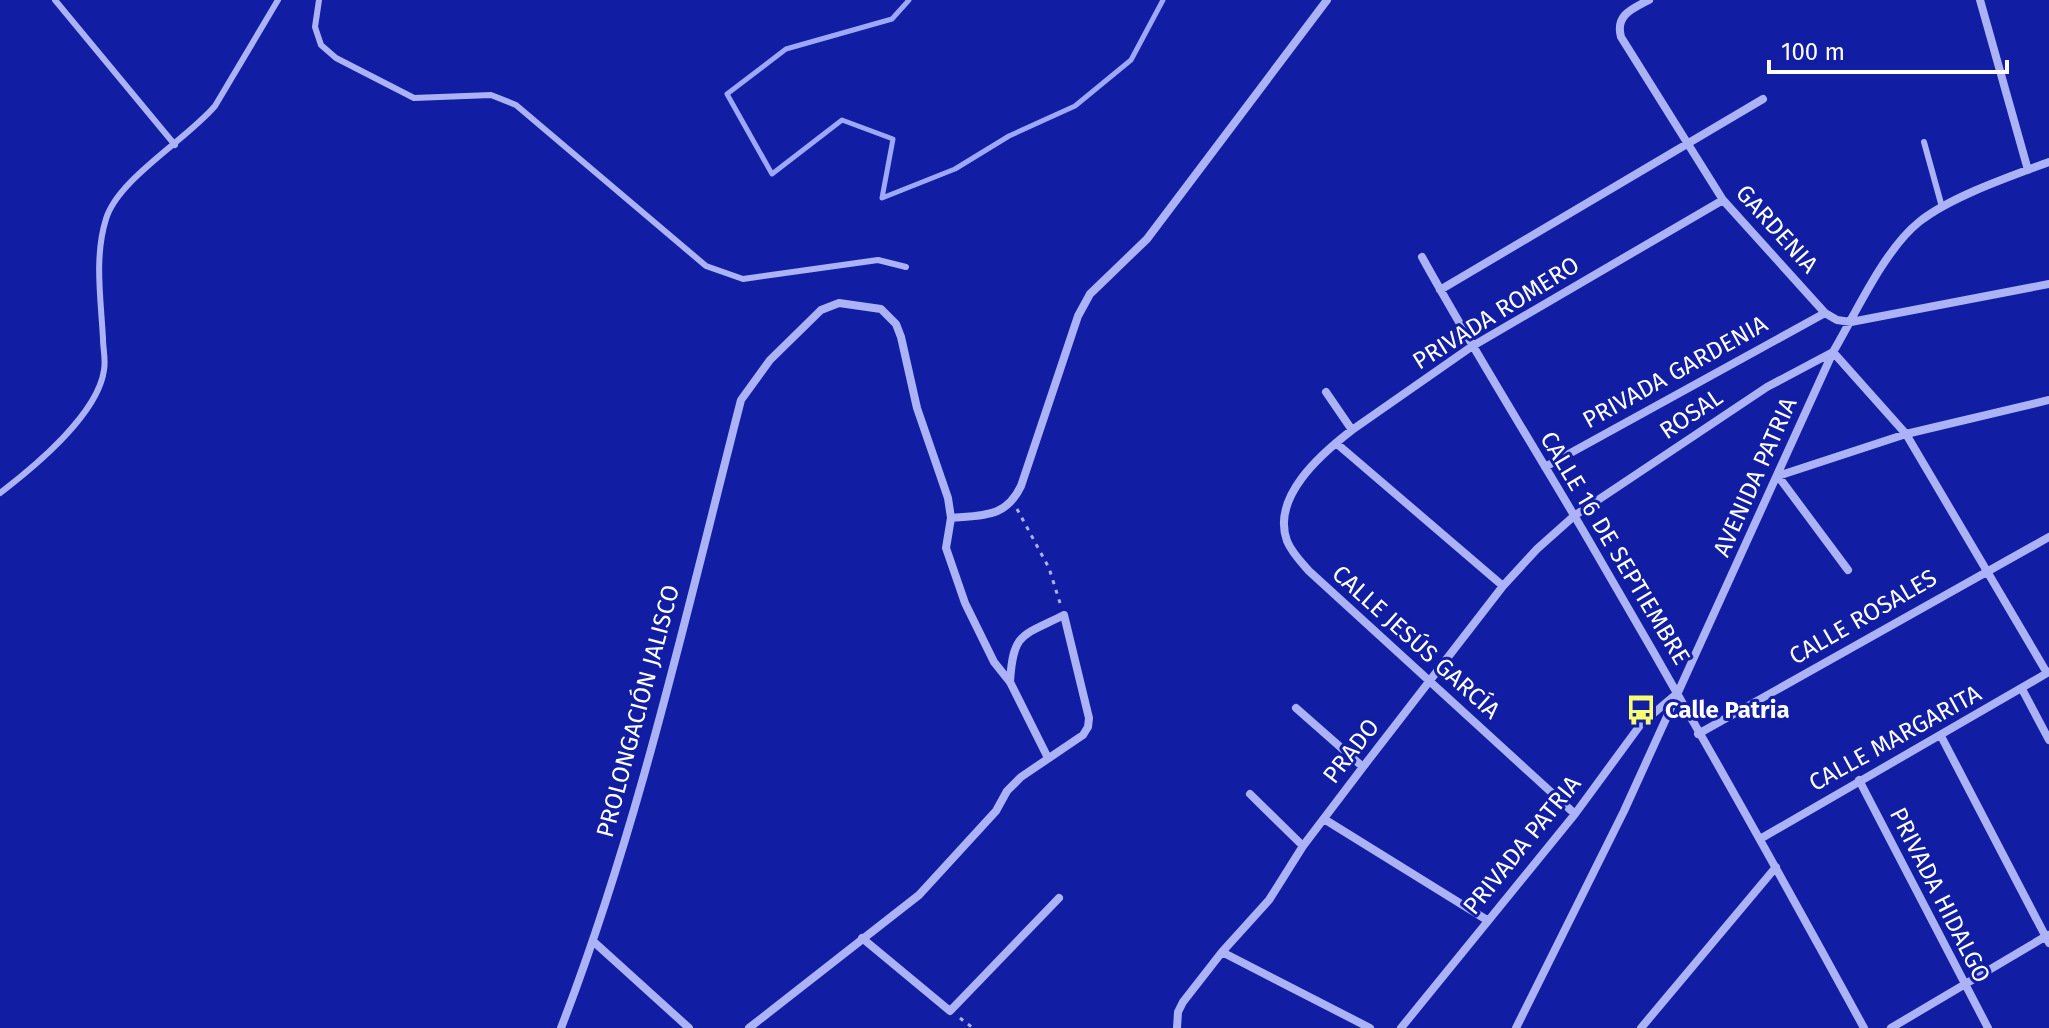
<svg xmlns="http://www.w3.org/2000/svg" width="2049" height="1028" font-family="'Fira Sans',sans-serif">
  <rect width="100%" height="100%" fill="#111ea3"/>
  <g fill="none" stroke-linecap="round" stroke-linejoin="round">
    <!-- stream -->
    <path stroke="#9da8f9" stroke-width="5" d="M909,0l-17,19 -106,30 -59,45 45,80 70,-54 51,19 -11,59 73,-29 54,-33 66,-30 56,-46 32,-60"/>
    <!-- path -->
    <path stroke="#abb3f6" stroke-width="3" stroke-dasharray="4 6" stroke-linecap="butt" d="M1017,509l32,59 11,35
      M960,1018l13,10"/>
    <!-- lane -->
    <path stroke="#abb3f6" stroke-width="6" d="M55,0l120,145
      M319,0l-4,27 6,18 15,13 78,40 77,-3 25,10 190,161 37,13 135,-19 28,7
      M1924,142l18,65
      M0,493c34,-26 98,-79 104,-123 2,-10 -1,-21 -1,-31 -2,-39 -9,-82 3,-120 12,-40 80,-79 109,-113l63,-106"/>
    <!-- street -->
    <path stroke="#abb3f6" stroke-width="8" d="M1649,0c-17,9 -34,15 -28,37l102,163 102,113 12,7 14,2 198,-38
      M1980,0l48,170
      M1422,257c53,96 111,188 166,282 94,161 186,324 276,489
      M1440,290l323,-191
      M1326,392l26,38
      M1336,443l167,143
      M1545,467l280,-154
      M951,518l-5,30 19,55 29,59 16,20 38,76
      M1848,570l-70,-94 128,-42 143,-34
      M2022,689l27,51
      M1296,708l67,59
      M1698,734l351,-197
      M1941,736l108,207
      M1859,780l129,248
      M1250,794l53,52
      M1575,814l-266,-243c-8,-9 -17,-18 -22,-30 -16,-44 34,-87 65,-111l119,-83 252,-147
      M1324,819l163,101
      M1760,839l289,-167
      M862,938l88,73 109,-113
      M594,942l95,86
      M1222,952l148,76
      M561,1028c78,-202 126,-418 180,-628l29,-40 51,-50 18,-7 42,6 15,15 5,13 16,71 31,90 3,20c32,-3 55,0 70,-32l57,-170 12,-22 57,-55 180,-239
      M749,1028l170,-133 77,-84 11,-20 14,-14 62,-42 5,-8 1,-9 -25,-103c-42,21 -51,17 -54,67
      M1177,1028l1,-16 5,-10 39,-50 47,-52 34,-54 60,-79 140,-181 34,-37 37,-33 193,-129 66,-35 73,82 141,239
      M1401,1028l174,-214 66,-90 33,-28
      M1516,1028l108,-217 209,-459c23,-39 51,-102 86,-130 31,-25 92,-46 130,-60
      M1641,1028l135,-161
      M1891,1028l157,-93"/>
  </g>
  <!-- icons -->
  <defs>
    <g id="bus-bare" transform="scale(2.4)"><path d="M-5-6H5V4H4V6H2V4H-2V6H-4V4H-5ZM-3.5-4V0h7V-4ZM-3.5 1.2v1.5H-2V1.2ZM2 1.2v1.5H3.5V1.2Z" fill="#f7ff70" stroke="#111ea3" stroke-width="2.5" paint-order="stroke"/></g>
  </defs>
  <g fill-rule="evenodd">
    <use href="#bus-bare" x="1641" y="710"/>
  </g>
  <g text-anchor="middle" stroke-width="6" stroke-linejoin="round" paint-order="stroke">
    <!-- street labels -->
    <g font-size="24" fill="#fff" stroke="#111ea3">
      <text transform="translate(1777 229) rotate(48)" y="8">GARDENIA</text>
      <text transform="translate(1496 313) rotate(-32)" y="8">PRIVADA ROMERO</text>
      <text transform="translate(1675 372) rotate(-29)" y="8">PRIVADA GARDENIA</text>
      <text transform="translate(1691 414) rotate(-34)" y="8">ROSAL</text>
      <text transform="translate(1755 477) rotate(-66)" y="8">AVENIDA PATRIA</text>
      <text transform="translate(1615 548) rotate(59)" y="8">CALLE 16 DE SEPTIEMBRE</text>
      <text transform="translate(1863 617) rotate(-30)" y="8">CALLE ROSALES</text>
      <text transform="translate(1416 642) rotate(42)" y="8">CALLE JESÚS GARCÍA</text>
      <text transform="translate(638 711) rotate(-75)" y="8">PROLONGACIÓN JALISCO</text>
      <text transform="translate(1895 738) rotate(-29)" y="8">CALLE MARGARITA</text>
      <text transform="translate(1351 751) rotate(-52)" y="8">PRADO</text>
      <text transform="translate(1522 845) rotate(-51)" y="8">PRIVADA PATRIA</text>
      <text transform="translate(1940 895) rotate(63)" y="8">PRIVADA HIDALGO</text>
    </g>
    <!-- poi labels -->
    <g font-size="24" font-weight="bold" fill="#fff" stroke="#111ea3" text-anchor="start">
      <text x="1665" y="718">Calle Patria</text>
    </g>
  </g>
  <!-- scale -->
  <path d="M1769 60v12h238v-12" fill="none" stroke="#ffffff" stroke-width="4"/>
  <text x="1781" y="60" font-size="24" fill="#ffffff" stroke="#111ea3" stroke-width="6" paint-order="stroke">100 m</text>
</svg>
